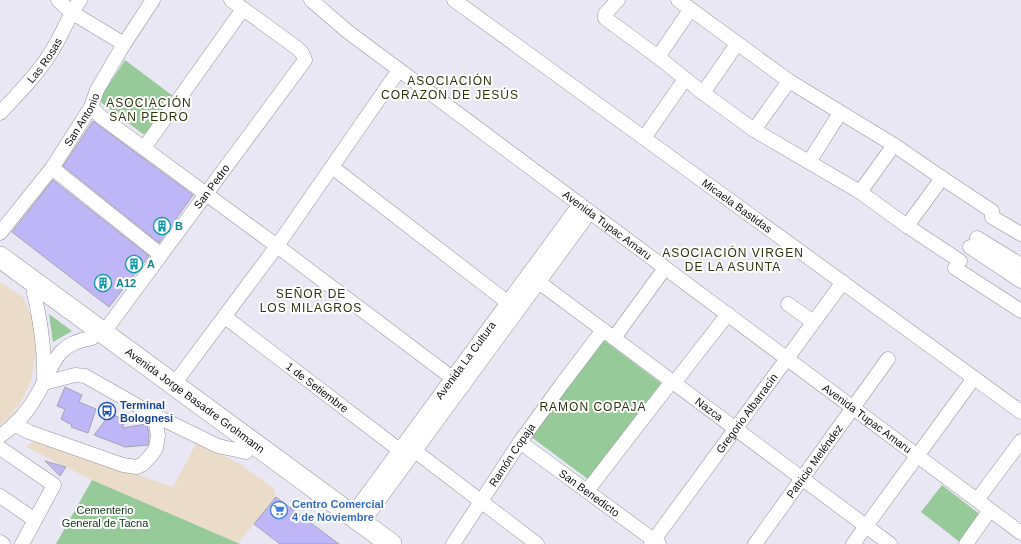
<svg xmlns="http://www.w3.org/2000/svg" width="1021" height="544" font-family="Arial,sans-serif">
  <rect width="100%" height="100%" fill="#e8e7f3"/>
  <!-- commercial -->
  <path fill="#ebdcca" d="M0,282l23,15 9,21 5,30 -6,33 -10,21 -12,16 -9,7z
    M32,442h9l132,45 24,-45 43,22 34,25 2,8 -38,46 -146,-63 -66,-33z"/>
  <!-- green -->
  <path fill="#96ca98" d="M125,60l48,36 -25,36 -5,2 -41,-31 -2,-5z
    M49,314l23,17 -19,11z
    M602,339l60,45 -73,96 -59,-44z
    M92,480l146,63 2,1h-184z
    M942,485l40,31 -21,27 -40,-31z"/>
  <!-- building -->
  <path fill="#beb6f6" stroke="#a5a4af" d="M93,121l100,74 -34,48 -96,-77z
    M53,180l96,76 -40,51 -97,-75z
    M65,387l17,8 -3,7 17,7 -8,24 -17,-6 1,-2 -11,-6 4,-10 -8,-3z
    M110,414l16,6 -4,8 25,-4 2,11 -1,10 -23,2 -31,-12z
    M45,461l21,6 -6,9z
    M276,497l63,47h-59l-26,-20z"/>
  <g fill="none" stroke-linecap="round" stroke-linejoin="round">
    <!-- minor casing -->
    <g stroke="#94939e" stroke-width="15">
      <g id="minor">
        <path d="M58,0l13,12 53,32"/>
        <path id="s1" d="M311,0l36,31 674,502"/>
        <path id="s2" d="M454,0l567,412"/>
        <path d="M618,0l-13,14v4l53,39 45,36 51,37 106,62 47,34 53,35"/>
        <path d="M678,0l111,81 105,64 48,33 47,31 3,2v6l29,17"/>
        <path d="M658,57l32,-47"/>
        <path d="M703,93l34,-49"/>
        <path d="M91,107l9,9 177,130 186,140"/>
        <path id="s3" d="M0,113c17,-18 36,-37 50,-59 11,-17 18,-37 30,-54"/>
        <path d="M754,130l35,-49"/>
        <path d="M644,138l41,-59"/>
        <path d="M144,148l99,-139"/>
        <path d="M809,162l31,-49"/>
        <path d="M332,167l183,141"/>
        <path d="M52,168l109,87"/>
        <path d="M860,192l34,-47"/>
        <path d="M907,226l35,-48"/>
        <path id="s4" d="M0,233l52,-65 39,-61 6,-17 27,-46 29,-44"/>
        <path d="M977,238l44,27"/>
        <path d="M970,247l51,34"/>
        <path d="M955,268l66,43"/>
        <path id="s5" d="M528,274l362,270"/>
        <path d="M788,304l25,18"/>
        <path id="s6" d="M225,317l181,138"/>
        <path id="s7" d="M104,332l201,-272 -3,-7 -5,-5 -66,-48"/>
        <path d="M614,338l51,-70"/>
        <path d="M674,383l54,-69"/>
        <path d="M174,384l103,-138 122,-176"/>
        <path d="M152,414l66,32 28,6"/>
        <path d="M14,424l15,8 94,33 14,2 6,-3 9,-10 4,-6 2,-13 -3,-16 -3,-5 -67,-38 -10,-1 -31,8c1,-31 -3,-60 -10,-90"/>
        <path d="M0,436c15,-10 28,-25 37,-41 17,-29 16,-51 55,-57"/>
        <path id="s8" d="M520,442l139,102"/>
        <path d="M0,448l54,37 -32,59"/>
        <path d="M415,451l122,93"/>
        <path d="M587,491l85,-110"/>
        <path d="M0,496l35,24"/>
        <path d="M977,500l44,-59"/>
        <path id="s9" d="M352,515l228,-311"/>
        <path d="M362,523l228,-311"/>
        <path d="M0,542l3,2"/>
        <path id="s10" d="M453,544l67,-102 42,-58 41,-54"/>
        <path id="s11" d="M651,544l192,-262"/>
        <path id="s12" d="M755,544l133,-185"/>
        <path d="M853,544l121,-166"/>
        <path d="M966,544l24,-34"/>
      </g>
    </g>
    <!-- highway casing -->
    <g stroke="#94939e" stroke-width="22">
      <g id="highway">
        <path id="s13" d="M0,257l391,287"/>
      </g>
    </g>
    <!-- minor -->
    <use href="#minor" stroke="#fff" stroke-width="14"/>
    <!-- highway -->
    <use href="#highway" stroke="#fff" stroke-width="21"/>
  </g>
  <!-- icons -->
  <defs>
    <g id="building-ring" transform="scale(0.9)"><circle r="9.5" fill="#fff" stroke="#0f9aa8" stroke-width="1.5"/><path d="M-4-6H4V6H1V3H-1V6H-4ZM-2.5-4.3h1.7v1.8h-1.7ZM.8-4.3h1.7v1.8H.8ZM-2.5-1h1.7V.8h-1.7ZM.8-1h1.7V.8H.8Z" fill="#0f9aa8"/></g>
    <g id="bus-ring" transform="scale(0.9)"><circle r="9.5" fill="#fff" stroke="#1a4fb4" stroke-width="1.5"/><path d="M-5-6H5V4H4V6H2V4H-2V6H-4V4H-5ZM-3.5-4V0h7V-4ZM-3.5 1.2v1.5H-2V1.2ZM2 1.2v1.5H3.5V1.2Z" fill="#1a4fb4"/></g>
    <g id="supermarket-ring" transform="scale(0.9)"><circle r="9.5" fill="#fff" stroke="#3f7fe0" stroke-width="1.5"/><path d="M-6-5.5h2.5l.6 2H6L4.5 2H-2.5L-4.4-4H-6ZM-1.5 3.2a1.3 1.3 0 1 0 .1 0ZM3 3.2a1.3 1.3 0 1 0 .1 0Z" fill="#3f7fe0"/></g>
  </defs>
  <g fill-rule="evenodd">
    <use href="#building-ring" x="162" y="226"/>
    <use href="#building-ring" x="134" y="264"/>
    <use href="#building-ring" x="103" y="283"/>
    <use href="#bus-ring" x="107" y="411"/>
    <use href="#supermarket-ring" x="279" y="510"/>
  </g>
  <g text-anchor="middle" stroke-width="4" stroke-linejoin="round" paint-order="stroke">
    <!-- street labels -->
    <g font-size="11" fill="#0f0e12" stroke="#fff">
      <text dy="4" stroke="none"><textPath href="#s3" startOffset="69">Las Rosas</textPath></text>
      <text dy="4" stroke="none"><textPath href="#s4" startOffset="140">San Antonio</textPath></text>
      <text dy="4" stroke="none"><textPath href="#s7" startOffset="181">San Pedro</textPath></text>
      <text dy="4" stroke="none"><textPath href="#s2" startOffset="350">Micaela Bastidas</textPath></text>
      <text dy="4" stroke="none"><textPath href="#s1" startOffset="372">Avenida Tupac Amaru</textPath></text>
      <text dy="4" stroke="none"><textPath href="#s9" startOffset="192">Avenida La Cultura</textPath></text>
      <text dy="4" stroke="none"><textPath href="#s6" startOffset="116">1 de Setiembre</textPath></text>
      <text dy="4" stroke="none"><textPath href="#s13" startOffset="242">Avenida Jorge Basadre Grohmann</textPath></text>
      <text dy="4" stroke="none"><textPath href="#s5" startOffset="226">Nazca</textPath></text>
      <text dy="4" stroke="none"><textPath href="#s11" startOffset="162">Gregorio Albarracín</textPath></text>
      <text dy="4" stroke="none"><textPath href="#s1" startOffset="696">Avenida Tupac Amaru</textPath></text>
      <text dy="4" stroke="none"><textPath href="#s10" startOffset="107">Ramón Copaja</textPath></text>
      <text dy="4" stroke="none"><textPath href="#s12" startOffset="102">Patricio Meléndez</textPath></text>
      <text dy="4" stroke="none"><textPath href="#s8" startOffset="86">San Benedicto</textPath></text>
    </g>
    <!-- culture labels -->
    <g font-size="11" font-weight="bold" fill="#0d838f" stroke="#fff" text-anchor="start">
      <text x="175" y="230">B</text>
      <text x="147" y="268">A</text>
      <text x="116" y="287">A12</text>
    </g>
    <!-- transit labels -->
    <g font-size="11" font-weight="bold" fill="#164399" stroke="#fff" text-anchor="start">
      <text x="120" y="409">Terminal<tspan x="120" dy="13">Bolognesi</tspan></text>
    </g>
    <!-- shop labels -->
    <g font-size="11" font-weight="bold" fill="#366cbe" stroke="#fff" text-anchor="start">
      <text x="292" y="508">Centro Comercial<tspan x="292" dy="13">4 de Noviembre</tspan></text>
    </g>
    <!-- park labels -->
    <g font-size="11" fill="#0e3413" stroke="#fff">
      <text x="105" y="514">Cementerio<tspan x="105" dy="13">General de Tacna</tspan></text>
    </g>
    <!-- neighbourhood labels -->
    <g font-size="12" letter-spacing="1" fill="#2d340d" stroke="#fff">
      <text x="450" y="85">ASOCIACIÓN<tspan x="450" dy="14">CORAZON DE JESÚS</tspan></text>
      <text x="149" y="107">ASOCIACIÓN<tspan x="149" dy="14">SAN PEDRO</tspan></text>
      <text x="733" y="257">ASOCIACIÓN VIRGEN<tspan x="733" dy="14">DE LA ASUNTA</tspan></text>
      <text x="311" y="298">SEÑOR DE<tspan x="311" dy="14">LOS MILAGROS</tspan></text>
      <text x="593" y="411">RAMON COPAJA</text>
    </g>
  </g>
</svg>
